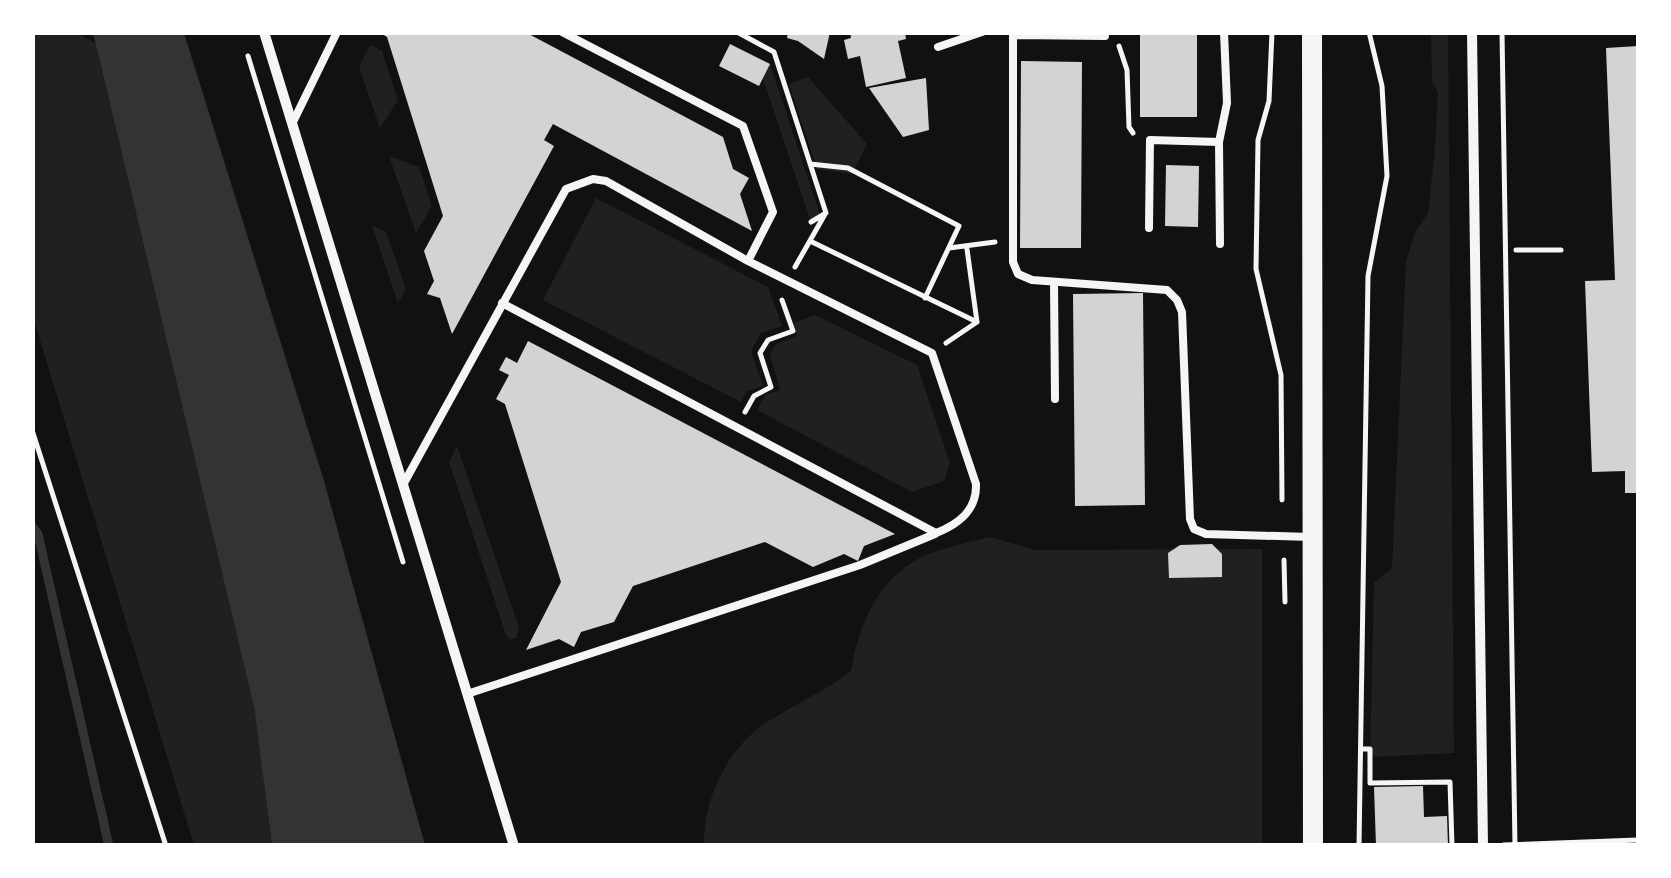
<svg xmlns="http://www.w3.org/2000/svg" width="1671" height="878" font-family="'DejaVu Sans',sans-serif">
  <rect width="100%" height="100%" fill="#111"/>
  <!-- green -->
  <path fill="#202020" d="M32,33h45l18,10 159,664 18,138h-78l-161,-528z
    M1431,33h17l6,720 -84,4 4,-174 18,-15 14,-307 9,-29 13,-19 7,-63 3,-58 -6,-10z
    M370,45l12,6 16,49 -18,28 -21,-61z
    M770,64l50,151 -10,4 -47,-141z
    M808,77l59,67 -15,30 -35,-5 -28,-85z
    M389,156l30,11 13,39 -16,27z
    M596,198l172,89 14,39 -21,7 -10,18 12,35 -16,5 -6,11 -198,-102z
    M372,225l14,7 20,57 -8,14z
    M815,315l102,50 33,98 -6,18 -32,11 -155,-82 8,-15 15,-5 -10,-35 6,-11 21,-8 -4,-13z
    M457,446l62,181 -3,11 -6,2 -4,-5 -57,-173z
    M990,537l45,13 227,-1v296l-558,1c-1,-46 22,-95 60,-122 29,-19 60,-32 87,-53 8,-49 29,-97 78,-117 19,-8 41,-12 61,-17z"/>
  <!-- water -->
  <path fill="#333" d="M93,33h91l140,448 101,364h-153l-18,-138z"/>
  <g fill="none" stroke-linecap="round" stroke-linejoin="round">
    <!-- stream -->
    <path stroke="#333" stroke-width="9" d="M32,526l6,8 71,312"/>
  </g>
  <!-- building -->
  <path fill="#d3d3d3" d="M379,32h146l198,105 10,32 16,9 -9,16 12,37 -199,-107 -9,16 10,6 -102,188 -12,-36 -13,-4 7,-13 -10,-30 19,-35 -56,-179z
    M788,32h42l-6,27 -26,-18 -11,-3z
    M850,32h55l1,7 -8,2 8,37 -40,9 -6,-31 -12,3 -4,-19 7,-2z
    M1140,32h57v85h-57z
    M730,44l40,20 -11,22 -40,-20z
    M1638,46v447h-13v-22l-33,1 -7,-191 30,-1 -9,-232z
    M1021,61l61,1 -1,186h-61z
    M926,78l3,52 -26,7 -34,-49z
    M1166,165l33,1 -1,61 -33,-1z
    M1143,293l2,212 -70,1 -2,-212z
    M528,341l367,193 -31,12 -6,15 -14,-7 -31,13 -48,-25 -132,44 -19,36 -33,10 -7,15 -15,-8 -33,11 35,-68 -56,-178 -9,-5 13,-24 -10,-5 7,-13 11,6z
    M1212,544l10,10v23l-53,1 -1,-25 12,-8z
    M1423,786l1,31 23,-1 1,30h-72l-2,-59z"/>
  <g fill="none" stroke-linecap="round" stroke-linejoin="round">
    <!-- path -->
    <path stroke="#f5f5f5" stroke-width="5" d="M737,32l37,20 52,161 -15,9
      M1272,32l-3,69 -11,39 -2,129 25,106 1,125
      M1502,32l13,814
      M1119,46l8,24 2,57 4,6
      M248,56l155,506
      M810,164l38,4 111,58 -34,72
      M810,241l167,81
      M949,248l46,-6
      M967,249l10,73
      M1516,250h45
      M795,267l29,-51
      M946,343l31,-21
      M745,412l9,-16 17,-9 -11,-34 8,-13 25,-9 -11,-31
      M32,430l134,416
      M1284,560l1,42
      M1361,749h9v34l80,-1 2,64
      M1503,845l135,-5
      M1359,846l9,-570 19,-100 -5,-90 -13,-54"/>
    <!-- service -->
    <path stroke="#f5f5f5" stroke-width="8" d="M1105,36l-92,-1v227l5,12 14,6 135,10 10,10 5,12 8,207 4,10 12,5 105,3
      M938,47l44,-15
      M292,124l45,-92
      M1149,228l1,-88 69,2
      M1220,244l-1,-102 8,-39 -3,-71
      M1054,282l1,117
      M502,303l434,230c23,-9 41,-23 40,-49l-44,-131 -184,-92
      M404,483l162,-294 27,-10 13,2 142,80 25,-49 -30,-86 -181,-94
      M467,694l393,-129 75,-31"/>
    <!-- minor -->
    <path stroke="#f5f5f5" stroke-width="10" d="M264,32l250,814
      M1472,32l11,814"/>
    <!-- secondary -->
    <path stroke="#f5f5f5" stroke-width="20" d="M1312,32l1,814"/>
  </g>
  <!-- border -->
  <rect width="1671" height="878" fill="none" stroke="#ffffff" stroke-width="70"/>
</svg>
